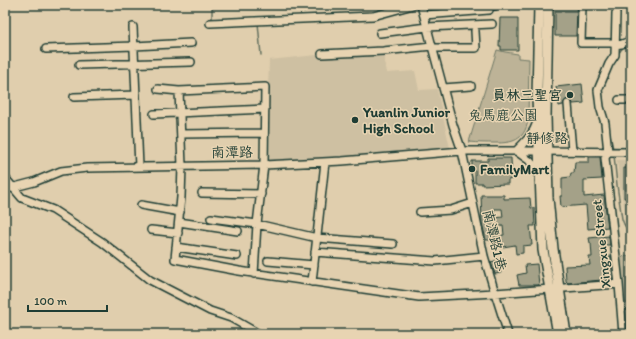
<svg xmlns="http://www.w3.org/2000/svg" width="636" height="339" font-family="Itim,'LXGW WenKai TC',sans-serif">
  <rect width="100%" height="100%" fill="#e0cead"/>
  <filter id="ink" filterUnits="userSpaceOnUse"><feTurbulence type="fractalNoise" baseFrequency=".025" numOctaves="2"/><feDisplacementMap in="SourceGraphic" scale="8" xChannelSelector="R" yChannelSelector="G"/><feConvolveMatrix kernelMatrix="1 2 1 2 8 2 1 2 1" color-interpolation-filters="sRGB"/></filter>
  <g filter="url(#ink)">
    <!-- built -->
    <path fill="#cec0a2" d="M383,51l4,22 28,-2 4,19 18,-1 14,64 -184,10 -1,-14 3,-89 67,-7z
      M617,160h14v72l-4,-10 -7,-35z"/>
    <!-- green -->
    <path fill="#bdb397" stroke="#6e7866" d="M497,50l8,2 13,2v4l11,1 -1,62c-4,20 -16,22 -33,22 -9,0 -17,0 -26,-1z
      M629,256l2,15v32h-9l-3,-46z"/>
    <g fill="none" stroke-linecap="round" stroke-linejoin="round">
      <!-- stream -->
      <path stroke="#626f5e" stroke-width="1.5" d="M212,5v15
        M258,23l3,32
        M627,38l2,-6 2,-11
        M618,54l6,-8
        M602,88l2,22
        M609,129l4,20
        M614,155l3,30 5,34 2,5 7,12"/>
    </g>
    <!-- building -->
    <path fill="#a4a188" stroke="#1f3d34" fill-rule="evenodd" d="M555,11h22l-1,25h-21z
      M500,18h18v32h-17v-4h-2z
      M582,84l2,19 -11,1 -1,-3 -5,-2 -3,3 -1,3 -4,1 -3,-19z
      M589,157h11l2,22 -18,1v17l20,-2 4,32 -20,2 -2,-24 -25,2 -1,-11h2v-18l8,-1 1,-4h3l1,-11h14z
      M488,158h23l1,21 -4,1v4l-26,1v-2h-7v-13h-3v-9h16z
      M624,168h7v30h-7z
      M481,195h23v4l26,-1 1,10h3l1,18h-5l2,19 -9,1v7l-7,1 -1,-9 -12,2 -1,-7h-16l-4,-17zM494,209h8l1,8 -8,1zM495,226h8l1,9 -9,1z
      M609,236l1,9h-5l1,11h5l2,23 -45,4 -2,-2 -1,-15 25,-1 -1,-8h3l-1,-14h-1l-1,-5z
      M498,260v1l7,-1 1,5 -7,2 2,6 -6,1 -4,-12z
      M537,264l2,21h-20l-2,-10 9,-2 -1,-8z"/>
    <g fill="none" stroke-linecap="round" stroke-linejoin="round">
      <!-- minor casing -->
      <g stroke="#1f3d34" stroke-width="10">
        <path id="minor" d="M421,5l32,120 9,26 22,105 11,37 13,41
          M495,5v1
          M582,5l-1,38h30c8,3 13,1 20,-3
          M616,13l-1,42 -6,9 -11,26 2,17 5,16 3,29 -3,6 14,126 4,50
          M424,15l65,-5
          M210,23l163,-7 40,-11
          M133,27l6,140
          M380,33l47,-6 65,-3
          M433,48h43l-1,-17
          M46,49l88,-3 57,-3
          M322,54l61,-3 49,-5
          M79,65l112,-3
          M443,88l28,-2
          M158,89l21,2 86,-4 -1,78 -7,59 -3,50
          M179,91l3,75 -1,31 -6,62 64,12 180,26 76,-4 124,-9
          M74,97l62,-2
          M619,100h12
          M568,104l4,47
          M154,114l111,-5
          M537,122c-4,13 -12,20 -21,29l14,10 10,12
          M181,134l83,-1
          M5,178l17,20 31,12 49,32 48,38 60,31 21,7 28,16
          M5,189h2l27,-7 27,-11 26,-3 177,-3 78,-4 120,-10h78l91,1
          M202,193l59,1
          M141,205l39,7
          M420,212l31,-2 22,-7
          M211,218l46,6 60,14 76,6
          M179,222l59,9
          M151,230l27,3
          M176,247l61,9
          M315,252l120,9 49,-5
          M268,261l46,4
          M312,282l13,-120"/>
      </g>
      <!-- major casing -->
      <g stroke="#1f3d34" stroke-width="12">
        <path id="major" d="M539,5l-2,92 6,153 15,84
          M548,5l-2,111 2,82 5,51 13,85"/>
      </g>
      <!-- minor -->
      <use href="#minor" stroke="#e8d4b2" stroke-width="7"/>
      <!-- major -->
      <use href="#major" stroke="#e8d4b2" stroke-width="9"/>
    </g>
  </g>
  <!-- markers -->
  <g fill="#1f3d34" stroke="#e8d4b2" stroke-width="1.5">
    <circle cx="570" cy="95" r="4"/>
    <circle cx="355" cy="120" r="4"/>
    <circle cx="472" cy="169" r="4"/>
  </g>
  <g text-anchor="middle" stroke-width="3" stroke-linejoin="round" paint-order="stroke">
    <!-- poi labels -->
    <g font-size="14" font-weight="bold" fill="#1f3d34" stroke="#e8d4b2" text-anchor="start">
      <text x="562" y="100" text-anchor="end">員林三聖宮</text>
      <text x="363" y="117">Yuanlin Junior<tspan x="363" dy="16">High School</tspan></text>
      <text x="480" y="174">FamilyMart</text>
    </g>
    <!-- park labels -->
    <g font-size="14" fill="#2f493e" stroke="#e8d4b2">
      <text x="503" y="120">兔馬鹿公園</text>
    </g>
    <!-- street labels -->
    <g font-size="14" fill="#1f3d34" stroke="#e8d4b2">
      <text x="547" y="143">靜修路</text>
      <text transform="translate(232 152) rotate(-1)" y="5">南潭路</text>
      <text transform="translate(495 240) rotate(77)" y="5">南潭路1巷</text>
      <text transform="translate(601 244) rotate(-96)" y="5">Xingxue Street</text>
    </g>
  </g>
  <!-- margin -->
  <rect width="636" height="339" fill="none" stroke="#e8d4b2" stroke-width="20"/>
  <rect x="10" y="10" width="616" height="319" fill="none" stroke="#1f3d34" stroke-width="1.5" filter="url(#ink)"/>
  <!-- scale -->
  <path d="M28 305v6h79v-6" fill="none" stroke="#1f3d34" stroke-width="2"/>
  <text x="34" y="305" font-size="12" fill="#1f3d34" stroke="#e8d4b2" stroke-width="3" paint-order="stroke">100 m</text>
</svg>
